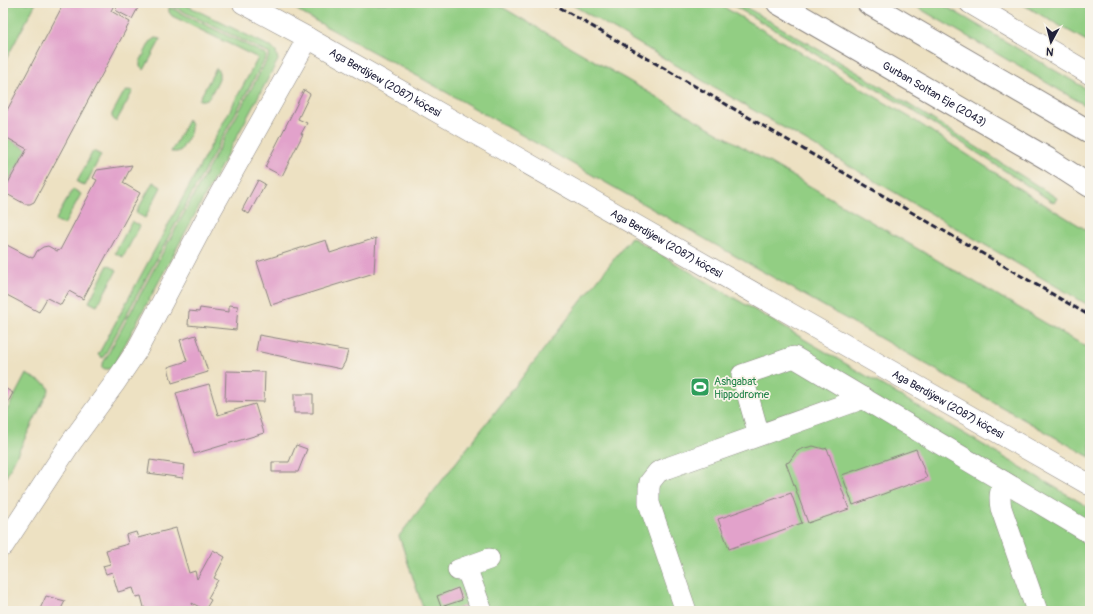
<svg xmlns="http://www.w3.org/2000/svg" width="1093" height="614" font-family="Pangolin,sans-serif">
  <rect width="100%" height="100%" fill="#f7f3e8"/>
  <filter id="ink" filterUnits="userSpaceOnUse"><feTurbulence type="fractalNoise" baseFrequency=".025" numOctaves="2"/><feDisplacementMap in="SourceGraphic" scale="8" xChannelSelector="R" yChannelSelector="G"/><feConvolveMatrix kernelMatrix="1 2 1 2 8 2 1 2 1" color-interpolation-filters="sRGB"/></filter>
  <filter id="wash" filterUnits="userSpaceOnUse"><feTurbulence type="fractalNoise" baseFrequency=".012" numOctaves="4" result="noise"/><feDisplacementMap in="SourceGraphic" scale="16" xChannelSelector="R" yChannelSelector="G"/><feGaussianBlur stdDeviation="0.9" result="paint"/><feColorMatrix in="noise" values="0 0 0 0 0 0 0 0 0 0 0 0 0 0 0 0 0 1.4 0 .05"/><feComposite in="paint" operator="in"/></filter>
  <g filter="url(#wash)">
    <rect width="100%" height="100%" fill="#ede1c2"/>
    <!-- green -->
    <path fill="#92ce83" stroke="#5a785f" d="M3,3h33l-31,58 -2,-1z
      M172,3l12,1 87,43 5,5 2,8 -164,305c-4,5 -8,5 -13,2l169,-313 -100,-49z
      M288,3h207l595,346v108l-669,-379 -118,-64z
      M569,3h148l194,115 123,80 56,34v74z
      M729,3h10l128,75 190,120 -3,5 -139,-91z
      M910,3h30l150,88v17z
      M1020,3h70v40z
      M169,7l98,48 -164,303 -5,-3 160,-297 -86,-42 -3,-4z
      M156,38l5,1 -17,31 -4,-4v-4l10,-20z
      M216,68l3,4v7l-10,19 -4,2h-6z
      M128,90l5,1 -17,31 -4,-5v-3l11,-20z
      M188,120c8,9 -2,21 -7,30l-4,2h-6z
      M3,126c2,13 13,17 24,23l-24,43z
      M93,151l8,4 -16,31 -8,-4z
      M153,182l8,5 -16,31 -9,-5z
      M73,189l8,5 -17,31 -9,-4z
      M132,221l8,5 -17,31 -8,-4z
      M631,237l459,271v103h-666l-25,-75z
      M108,265l9,5 -20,36 -8,-4z
      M26,374l21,11 2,5 -46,93v-65z"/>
    <g id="blocks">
      <!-- building -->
      <path fill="#e2a2cb" d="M64,3h51l-4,8 19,11 -96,180 -4,2h-5l-22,-12 24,-43 -18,-10 -4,-4 -2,-9 1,-10z
        M119,3h19l2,1 -8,15 -17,-9z
        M304,90l6,4 -12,25 9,4 -6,11h2l-21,42 -17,-9z
        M132,165l-9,18 17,10 -57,106 -14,-8 -8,14 -14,-7 -8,14 -36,-19v-50l29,15 2,-1 3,-6 6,-4 5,-1 9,5 3,-1 37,-70 -4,-2 4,-8z
        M258,180l7,4 -16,30 -7,-4z
        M376,238l-2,35 -103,32 -14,-43 69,-22 4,13z
        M229,305l9,1 -2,24 -48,-5 1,-14 10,1 1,-4 29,4z
        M196,335l12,37 -36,11 -4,-16 19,-6 -7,-21z
        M259,335l89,16 -3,11 -4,7 -85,-18z
        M226,371l39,1 -1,30 -39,-1z
        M209,384l9,31 37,-11 9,29 -70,21 -18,-61z
        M3,387l10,6 -6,11 -4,-2z
        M294,394h19v19h-19z
        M296,445l11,4 -9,23h-26v-10h17z
        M813,446l11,3 3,-1 22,61 -41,14 -22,-60 3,-1 7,-10 5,-3z
        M916,449l11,29 -74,27 -11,-30z
        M150,460l35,5 -2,13 -35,-5z
        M791,493l11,30 -73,26 -11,-30z
        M176,528l13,45 6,-2 2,8 16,-29 12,7 -11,21 4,2 -10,18 3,2 -6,10 -13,-7 2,8h-49l-4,-15 -5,1 -3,-9 -15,4 -6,-20 -6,2 -3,-8 7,-2 -4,-14 22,-6 -2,-9 10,-3 2,6z
        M458,588l4,12 -21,7 -4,-11z
        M46,596l19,5 -5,10h-21z
        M464,606l2,5h-16z"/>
    </g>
  </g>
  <g filter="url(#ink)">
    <use href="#blocks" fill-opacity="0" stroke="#88827e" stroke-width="1"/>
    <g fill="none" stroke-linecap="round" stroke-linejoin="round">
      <!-- minor casing -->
      <g stroke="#88827e" stroke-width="22">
        <g id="minor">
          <path id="s1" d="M243,3l65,35 782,447"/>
          <path d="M970,3l120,71"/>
          <path d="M759,435l-17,-60 52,-18 296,176"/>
          <path d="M1004,482c-4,9 -5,15 -3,26l36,103"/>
          <path d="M3,546l67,-102 44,-60 23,-34 69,-131 102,-181"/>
          <path d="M466,567l16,44"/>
          <path d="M458,570l31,-11"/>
          <path d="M686,611l-37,-108v-15l1,-6 8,-10 9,-4 197,-70"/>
        </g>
      </g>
      <!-- highway casing -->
      <g stroke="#88827e" stroke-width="24">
        <g id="highway">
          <path id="s2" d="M778,3l270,156 42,27"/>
          <path d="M868,3l222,129"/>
        </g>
      </g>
      <!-- minor -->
      <use href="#minor" stroke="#fff" stroke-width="21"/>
      <!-- highway -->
      <use href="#highway" stroke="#fff" stroke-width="22"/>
      <!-- rail -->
      <path stroke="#22223b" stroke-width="3" stroke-dasharray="6 3" stroke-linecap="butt" d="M552,3l538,313"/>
    </g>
  </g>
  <!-- icons -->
  <defs>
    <g id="stadium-square" transform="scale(1)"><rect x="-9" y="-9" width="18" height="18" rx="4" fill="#2e9e5b" stroke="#f7f3e8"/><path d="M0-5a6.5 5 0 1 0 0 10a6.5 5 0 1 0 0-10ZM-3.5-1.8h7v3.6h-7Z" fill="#fff"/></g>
  </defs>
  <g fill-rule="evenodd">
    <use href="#stadium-square" x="700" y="387"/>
  </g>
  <g text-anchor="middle" stroke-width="3.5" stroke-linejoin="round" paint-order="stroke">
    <!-- street labels -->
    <g font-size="11" fill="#22223b" stroke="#f7f3e8">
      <text dy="4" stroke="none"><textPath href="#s1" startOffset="163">Aga Berdiýew (2087) köçesi</textPath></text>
      <text dy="4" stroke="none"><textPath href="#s2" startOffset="181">Gurban Soltan Eje (2043)</textPath></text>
      <text dy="4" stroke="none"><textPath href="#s1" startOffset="487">Aga Berdiýew (2087) köçesi</textPath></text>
      <text dy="4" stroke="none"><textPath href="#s1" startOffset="811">Aga Berdiýew (2087) köçesi</textPath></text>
    </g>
    <!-- leisure labels -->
    <g font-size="11" fill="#27864d" stroke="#f7f3e8" text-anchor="start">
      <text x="714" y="385">Ashgabat<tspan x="714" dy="13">Hippodrome</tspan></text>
    </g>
  </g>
  <!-- margin -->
  <rect width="1093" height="614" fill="none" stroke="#f7f3e8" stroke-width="16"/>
  <!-- north arrow -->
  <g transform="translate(1051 42) rotate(187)" stroke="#f7f3e8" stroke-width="3" paint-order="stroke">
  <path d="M0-3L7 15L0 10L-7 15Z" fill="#22223b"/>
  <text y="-6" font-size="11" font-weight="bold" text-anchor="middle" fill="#22223b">N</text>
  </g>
</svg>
